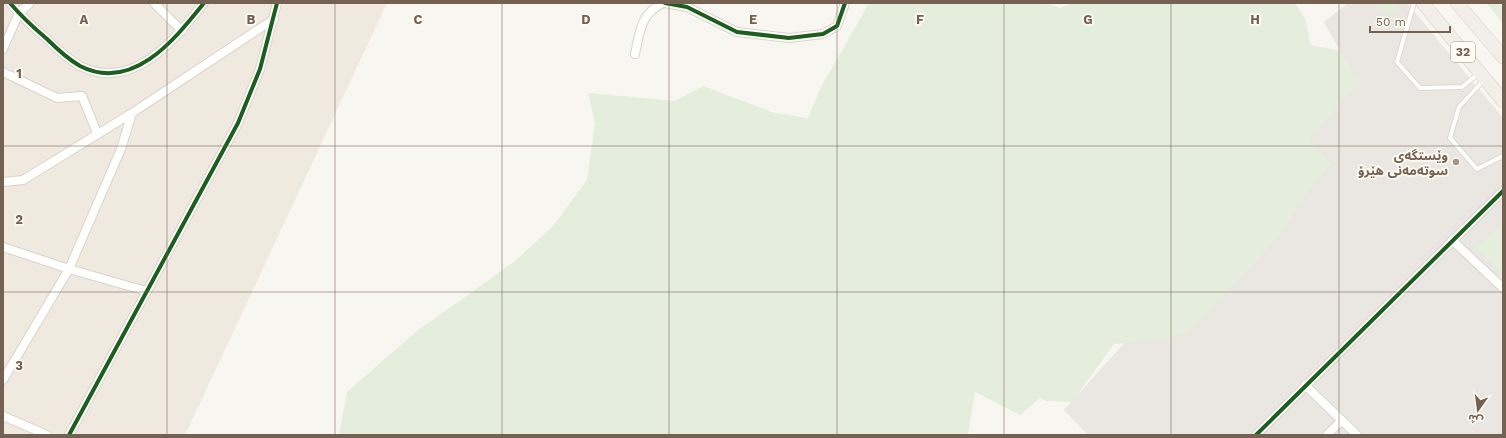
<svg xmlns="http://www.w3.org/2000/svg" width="1506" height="438" font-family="'Work Sans','Noto Sans Arabic',sans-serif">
  <rect width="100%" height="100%" fill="#f8f6f0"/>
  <!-- residential -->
  <path fill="#f0e9df" d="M3,3h384l-202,432h-182z"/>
  <!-- industrial -->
  <path fill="#eae6e1" d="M1348,3h59l96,115v317h-415l-24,-25 294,-327 -34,-61z"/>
  <!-- green -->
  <path fill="#e5eedc" d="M869,3h175l17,5 11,-5h223l10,15 6,27 30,6 18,32 -50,55 22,26 -28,34 -22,36 -92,98 -27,8 -48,4 -42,58 -25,-1 -7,-3 -20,17 -45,-23 -7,43h-629l8,-43 70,-61 97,-69 39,-36 34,-46 8,-57 -7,-30 87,8 28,-15 72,27 33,5 12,-29z
    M1374,3h23l3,6 -5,4 -12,2z
    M1486,3h17v20z
    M1503,223v51l-27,-26z"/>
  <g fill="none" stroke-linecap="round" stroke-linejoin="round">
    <!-- lane casing -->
    <g stroke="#d8d3ce" stroke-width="5.5">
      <path id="lane" d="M1414,3l-17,59 23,26 42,-1 17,-14
        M1483,81l-24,26 -9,31 27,31 26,-13"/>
    </g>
    <!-- street casing -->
    <g stroke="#d8d3ce" stroke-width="10">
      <path id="street" d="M10,3c11,13 24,25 37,36 10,10 21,20 33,27 53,27 95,-27 124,-63
        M154,3l28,28
        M665,3l22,4 50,25 52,6 34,-4 14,-8 8,-23
        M3,49l16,-36 11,-10
        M635,54c5,-22 5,-40 28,-51
        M3,72l54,26 25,-2 15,37
        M3,182l20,-2 109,-67
        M1452,240l51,48
        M3,247l66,22 77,22
        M3,380l66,-111 52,-120 11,-36 142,-94
        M1305,385l52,50
        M3,416l44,19
        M69,435l169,-312 22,-54 17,-66
        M1256,435l247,-244
        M1327,435l15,-15"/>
    </g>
    <!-- primary casing -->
    <g stroke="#d9d3cd" stroke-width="14">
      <path id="primary" d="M1423,3l80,98
        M1457,3l46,54"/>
    </g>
    <!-- lane -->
    <use href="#lane" stroke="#fefefd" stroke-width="4"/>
    <!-- street -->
    <use href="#street" stroke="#fefefd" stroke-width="8"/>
    <!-- primary -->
    <use href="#primary" stroke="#f2efe8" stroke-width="13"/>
    <!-- cycleway casing -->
    <g stroke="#fefbf4" stroke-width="6">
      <path id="cycleway" d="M10,3c11,13 24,25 37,36 10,10 21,20 33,27 53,27 95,-27 124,-63
        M665,3l22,4 50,25 52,6 34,-4 14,-8 8,-23
        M69,435l169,-312 22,-54 17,-66
        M1256,435l247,-244"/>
    </g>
    <!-- cycleway -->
    <use href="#cycleway" stroke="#1b5e20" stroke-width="4"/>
  </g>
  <!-- grid -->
  <path fill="none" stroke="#756151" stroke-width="1" stroke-opacity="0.55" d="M167,3v432M335,3v432M502,3v432M669,3v432M837,3v432M1004,3v432M1171,3v432M1339,3v432M3,146h1500M3,292h1500"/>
  <!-- markers -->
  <circle fill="#a39589" stroke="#fefbf4" stroke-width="1.5" cx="1456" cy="162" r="4"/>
  <g text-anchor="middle" stroke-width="3.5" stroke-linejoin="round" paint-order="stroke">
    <!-- shield labels -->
    <rect fill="#fefbf4" stroke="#9e8f82" stroke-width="1" x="1451" y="42" width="24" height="20" rx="3"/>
    <g font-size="12" font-weight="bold" fill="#756151">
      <text x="1463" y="56">32</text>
    </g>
    <!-- poi labels -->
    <g font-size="13" font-weight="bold" fill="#756151" stroke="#fefbf4" text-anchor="end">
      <text x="1448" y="160">وێستگەی<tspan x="1448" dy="15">سوتەمەنی هێرۆ</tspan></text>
    </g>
  </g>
  <g font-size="13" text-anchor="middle" font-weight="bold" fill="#756151" stroke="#fefbf4" stroke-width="3.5" stroke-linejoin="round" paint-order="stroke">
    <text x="84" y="24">A</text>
    <text x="251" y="24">B</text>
    <text x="418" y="24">C</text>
    <text x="586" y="24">D</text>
    <text x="753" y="24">E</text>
    <text x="920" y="24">F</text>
    <text x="1088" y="24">G</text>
    <text x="1255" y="24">H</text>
    <text x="19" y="78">1</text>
    <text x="19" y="224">2</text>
    <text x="19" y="370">3</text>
  </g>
  <!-- border -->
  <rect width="1506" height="438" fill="none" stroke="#756151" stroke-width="8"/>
  <!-- north arrow -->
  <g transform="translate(1478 410) rotate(194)" stroke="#fefbf4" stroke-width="3" paint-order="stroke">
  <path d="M0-3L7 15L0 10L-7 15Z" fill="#756151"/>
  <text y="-6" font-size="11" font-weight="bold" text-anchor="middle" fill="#756151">ش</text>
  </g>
  <!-- scale -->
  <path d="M1370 26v6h80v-6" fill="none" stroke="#756151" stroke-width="2"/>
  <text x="1376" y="26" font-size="12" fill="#756151" stroke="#fefbf4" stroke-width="3" paint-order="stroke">50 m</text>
</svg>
